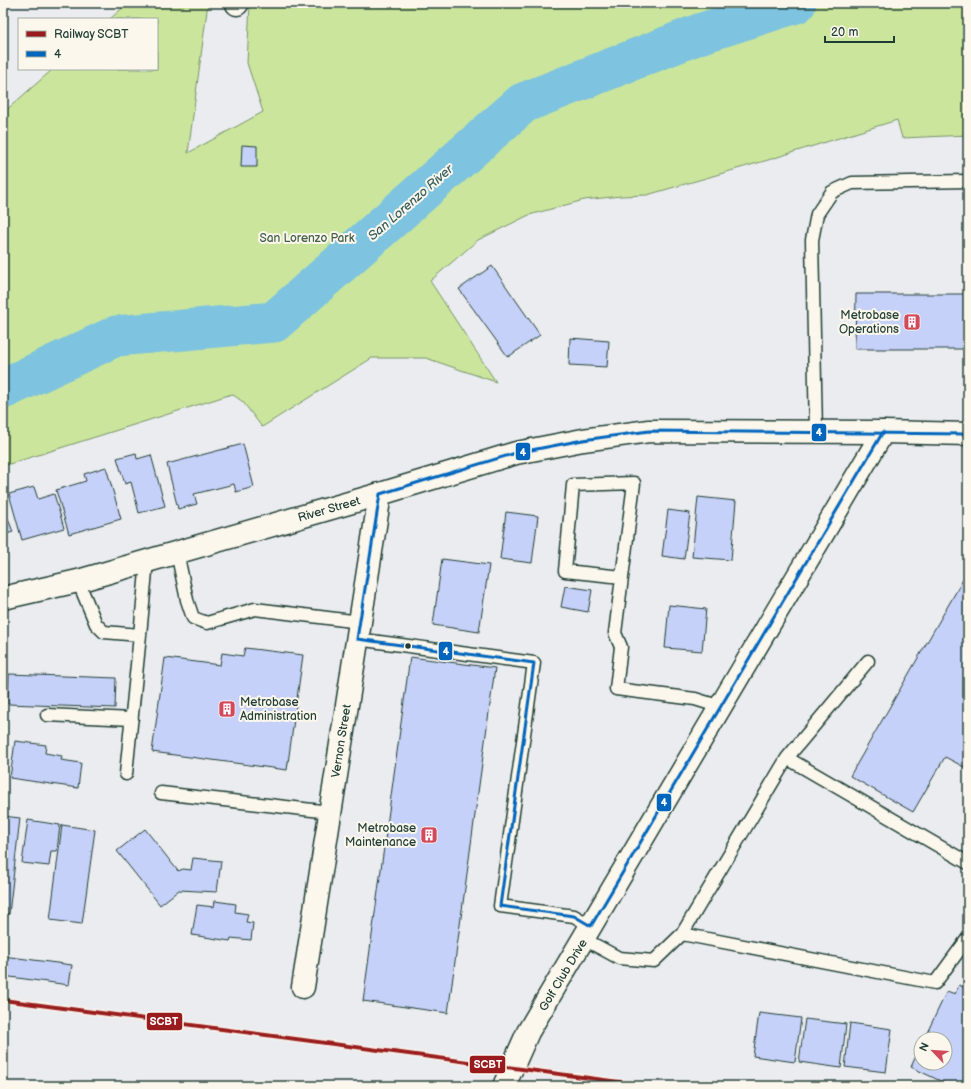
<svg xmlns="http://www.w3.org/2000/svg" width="971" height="1089" font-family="'Balsamiq Sans',sans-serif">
  <rect width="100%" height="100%" fill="#ebecf0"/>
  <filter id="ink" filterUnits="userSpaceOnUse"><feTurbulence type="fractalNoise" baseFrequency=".025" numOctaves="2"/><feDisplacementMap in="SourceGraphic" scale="8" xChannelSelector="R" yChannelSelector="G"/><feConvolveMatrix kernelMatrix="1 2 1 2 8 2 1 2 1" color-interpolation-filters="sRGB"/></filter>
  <g filter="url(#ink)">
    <!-- green -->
    <path fill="#cbe69c" stroke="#759268" d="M128,3h80l-20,150 75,-41 -16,-49 3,-60h718v132l-66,3 -5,-18 -129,40 -121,35 -26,1 -37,4 -55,15 -51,25 -48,41 66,101 -70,-24h-54l-110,69 -19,-25 -11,-8 -229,72v-353l50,-44h104v-50h-47z"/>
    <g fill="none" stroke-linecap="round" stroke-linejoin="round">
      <!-- river -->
      <path stroke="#7ec3df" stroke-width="41" d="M3,389l113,-53 158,-14 249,-219 176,-69 97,-31"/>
    </g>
    <!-- building -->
    <path fill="#c6d1f9" stroke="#1f3d34" d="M242,145l15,1v21h-16z
      M492,266l48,69 -32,22 -49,-68z
      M856,294h112v55h-113z
      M570,338l39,3 -2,26 -38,-2z
      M243,444l11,43 -18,5 -2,-8 -40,10 3,10 -19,5 -11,-45z
      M136,453l1,6 14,-4 14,51 -26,7 -8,-31 -6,2 -8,-26z
      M106,467l15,52 -52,15 -13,-44 30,-9 -2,-7z
      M34,487l4,12 16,-5 10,34 -42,12 -13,-46z
      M698,497l38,4 -5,59 -39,-3z
      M3,505l10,27 -10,3z
      M668,510l22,3 -6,46 -22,-3z
      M506,512l32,4 -6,47 -32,-4z
      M442,559l47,6 -10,67 -46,-7z
      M968,571v198l-23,-12 -32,55 -63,-36z
      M565,586l27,4 -4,22 -27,-5z
      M669,605l37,4 -4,42 -37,-3z
      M245,648l58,7 -16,115 -135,-18 13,-94 55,7 2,-12 21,3z
      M410,657l85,11 -47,345 -85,-12z
      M9,674l107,4 -1,30 -107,-4z
      M15,741l31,4 -1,8 17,3 -1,4 20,3 -3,25 -68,-10z
      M3,816l17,2 -11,96 -6,-1z
      M28,820l32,5 -3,26h-6l-2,15 -27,-3z
      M62,825l33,5 -13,94 -32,-4z
      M145,829l33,42 5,-2 8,1 2,-12 28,3 -4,31 -38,-2 -19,15 -43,-54z
      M215,901l21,3 -1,8 13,2 -2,8 7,1 -2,17 -20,-2 -1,3 -38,-6 5,-30 17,2z
      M3,956l69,9 -3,20 -66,-9z
      M959,985l9,4v82l-7,15h-10l-40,-19 10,-22v18h24v-24h-21l23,-48 8,3z
      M759,1013l42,5 -6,44 -42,-6z
      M805,1019l41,5 -5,44 -42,-6z
      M850,1023l42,6 -6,43 -41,-5z"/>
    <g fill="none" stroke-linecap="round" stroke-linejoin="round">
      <!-- service casing -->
      <g stroke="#1f3d34" stroke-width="15">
        <path id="service" d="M816,431l-4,-191 5,-26 15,-22 20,-9 116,-2
          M177,552l10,48 6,18 14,5 48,-14 105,13
          M622,577l-57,-6 8,-86 61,-2 -19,150 6,14 -5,42 79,10 26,8
          M78,581l18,43 8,8 36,3 -14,139
          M140,635l7,-74
          M357,639l177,24 -34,243 74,10 17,10
          M47,715l85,4
          M787,758l81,-97
          M161,793l169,19
          M968,863l-181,-105 -105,176 253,49 33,-45
          M584,939l35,19 35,3 28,-27"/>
      </g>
      <!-- minor casing -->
      <g stroke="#1f3d34" stroke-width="25">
        <path id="minor" d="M237,4v-1
          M303,987l77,-493
          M504,1086l24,-54 355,-600"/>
      </g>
      <!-- secondary casing -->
      <g stroke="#1f3d34" stroke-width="25">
        <path id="secondary" d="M3,598l75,-17 302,-87 136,-41 67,-13 66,-9 234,1 85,2"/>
      </g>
      <!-- service -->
      <use href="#service" stroke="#fbf7ec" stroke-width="12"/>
      <!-- minor -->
      <use href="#minor" stroke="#fbf7ec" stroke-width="22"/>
      <!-- secondary -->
      <use href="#secondary" stroke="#fbf7ec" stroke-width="22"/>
      <!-- bus-1 casing -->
      <g stroke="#fbf7ec" stroke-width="6">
        <path id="bus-1" d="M380,494l136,-41 67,-13 66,-9 319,3
          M357,639l177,24
          M357,639l23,-145
          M534,663l-34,243 74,10 17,10
          M591,926l292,-494"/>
      </g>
      <!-- bus-1 -->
      <use href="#bus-1" stroke="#0065bd" stroke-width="3"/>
      <!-- rail-1 casing -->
      <g stroke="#fbf7ec" stroke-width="7">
        <path id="rail-1" d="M3,1000l646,86"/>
      </g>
      <!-- rail-1 -->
      <use href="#rail-1" stroke="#991b1e" stroke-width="4"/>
    </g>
  </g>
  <!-- icons -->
  <defs>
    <g id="building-square" transform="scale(0.9)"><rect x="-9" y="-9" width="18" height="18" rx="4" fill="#d1495b" stroke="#fbf7ec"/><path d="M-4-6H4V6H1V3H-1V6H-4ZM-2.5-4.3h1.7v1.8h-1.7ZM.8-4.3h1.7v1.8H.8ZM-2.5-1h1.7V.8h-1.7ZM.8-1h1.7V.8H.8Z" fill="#fff"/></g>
  </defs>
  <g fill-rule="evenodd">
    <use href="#building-square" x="912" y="322"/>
    <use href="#building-square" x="227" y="709"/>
    <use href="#building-square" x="429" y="835"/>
  </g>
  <!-- markers -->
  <circle fill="#1f3d34" stroke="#fbf7ec" stroke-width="1.5" cx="408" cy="646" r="3.5"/>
  <g text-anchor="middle" stroke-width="4" stroke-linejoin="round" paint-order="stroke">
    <!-- park labels -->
    <g font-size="12" fill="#415f49" stroke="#fbf7ec">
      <text x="307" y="242">San Lorenzo Park</text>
    </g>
    <!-- poi labels -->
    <g font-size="12" fill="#1f3d34" stroke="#fbf7ec" text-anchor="end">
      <text x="899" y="319">Metrobase<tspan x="899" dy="14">Operations</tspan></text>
      <text x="240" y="706" text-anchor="start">Metrobase<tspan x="240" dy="14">Administration</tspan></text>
      <text x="416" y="832">Metrobase<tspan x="416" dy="14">Maintenance</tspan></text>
    </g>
    <!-- street labels -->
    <g font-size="12" fill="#1f3d34" stroke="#fbf7ec">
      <text transform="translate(329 509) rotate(-16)" y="4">River Street</text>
      <text transform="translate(341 741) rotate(-81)" y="4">Vernon Street</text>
      <text transform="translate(563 975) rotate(-59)" y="4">Golf Club Drive</text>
    </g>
    <!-- water labels -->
    <g font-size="13" font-style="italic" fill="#375e5f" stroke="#fbf7ec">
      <text transform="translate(410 202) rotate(-41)" y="5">San Lorenzo River</text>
    </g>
  </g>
  <g stroke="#fbf7ec" stroke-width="1.5">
    <rect x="811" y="423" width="16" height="19" rx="4" fill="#0065bd"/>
    <rect x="515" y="442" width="16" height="19" rx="4" fill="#0065bd"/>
    <rect x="438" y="641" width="15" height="20" rx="4" fill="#0065bd"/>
    <rect x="656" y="793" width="16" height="19" rx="4" fill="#0065bd"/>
    <rect x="146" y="1012" width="37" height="19" rx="4" fill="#991b1e"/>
    <rect x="469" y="1055" width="37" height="19" rx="4" fill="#991b1e"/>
  </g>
  <g font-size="11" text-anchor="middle" font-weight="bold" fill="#fff">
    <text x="819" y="436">4</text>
    <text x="523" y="456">4</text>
    <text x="446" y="655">4</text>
    <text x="664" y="806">4</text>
    <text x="164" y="1025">SCBT</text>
    <text x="488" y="1068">SCBT</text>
  </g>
  <!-- margin -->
  <rect width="971" height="1089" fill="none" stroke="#fbf7ec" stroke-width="16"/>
  <rect x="8" y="8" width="955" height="1073" fill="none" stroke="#1f3d34" stroke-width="1.5" filter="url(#ink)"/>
  <!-- legend -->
  <rect x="18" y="18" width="140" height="52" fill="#fbf7ec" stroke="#a3ada2"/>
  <rect x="26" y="31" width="20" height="6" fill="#991b1e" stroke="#a3ada2"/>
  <text x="54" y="38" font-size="12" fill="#1f3d34">Railway SCBT</text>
  <rect x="26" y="51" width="20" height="6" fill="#0065bd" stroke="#a3ada2"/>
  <text x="54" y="58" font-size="12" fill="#1f3d34">4</text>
  <!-- north arrow -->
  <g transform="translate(933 1051) rotate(295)"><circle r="19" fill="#fbf7ec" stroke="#a3ada2"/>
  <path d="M0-3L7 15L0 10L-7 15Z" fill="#d1495b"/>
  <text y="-6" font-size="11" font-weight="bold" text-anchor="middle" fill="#1f3d34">N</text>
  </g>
  <!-- scale -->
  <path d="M825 36v6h69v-6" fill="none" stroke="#1f3d34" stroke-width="2"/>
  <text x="831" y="36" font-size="12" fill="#1f3d34" stroke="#fbf7ec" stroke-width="3" paint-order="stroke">20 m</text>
</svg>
